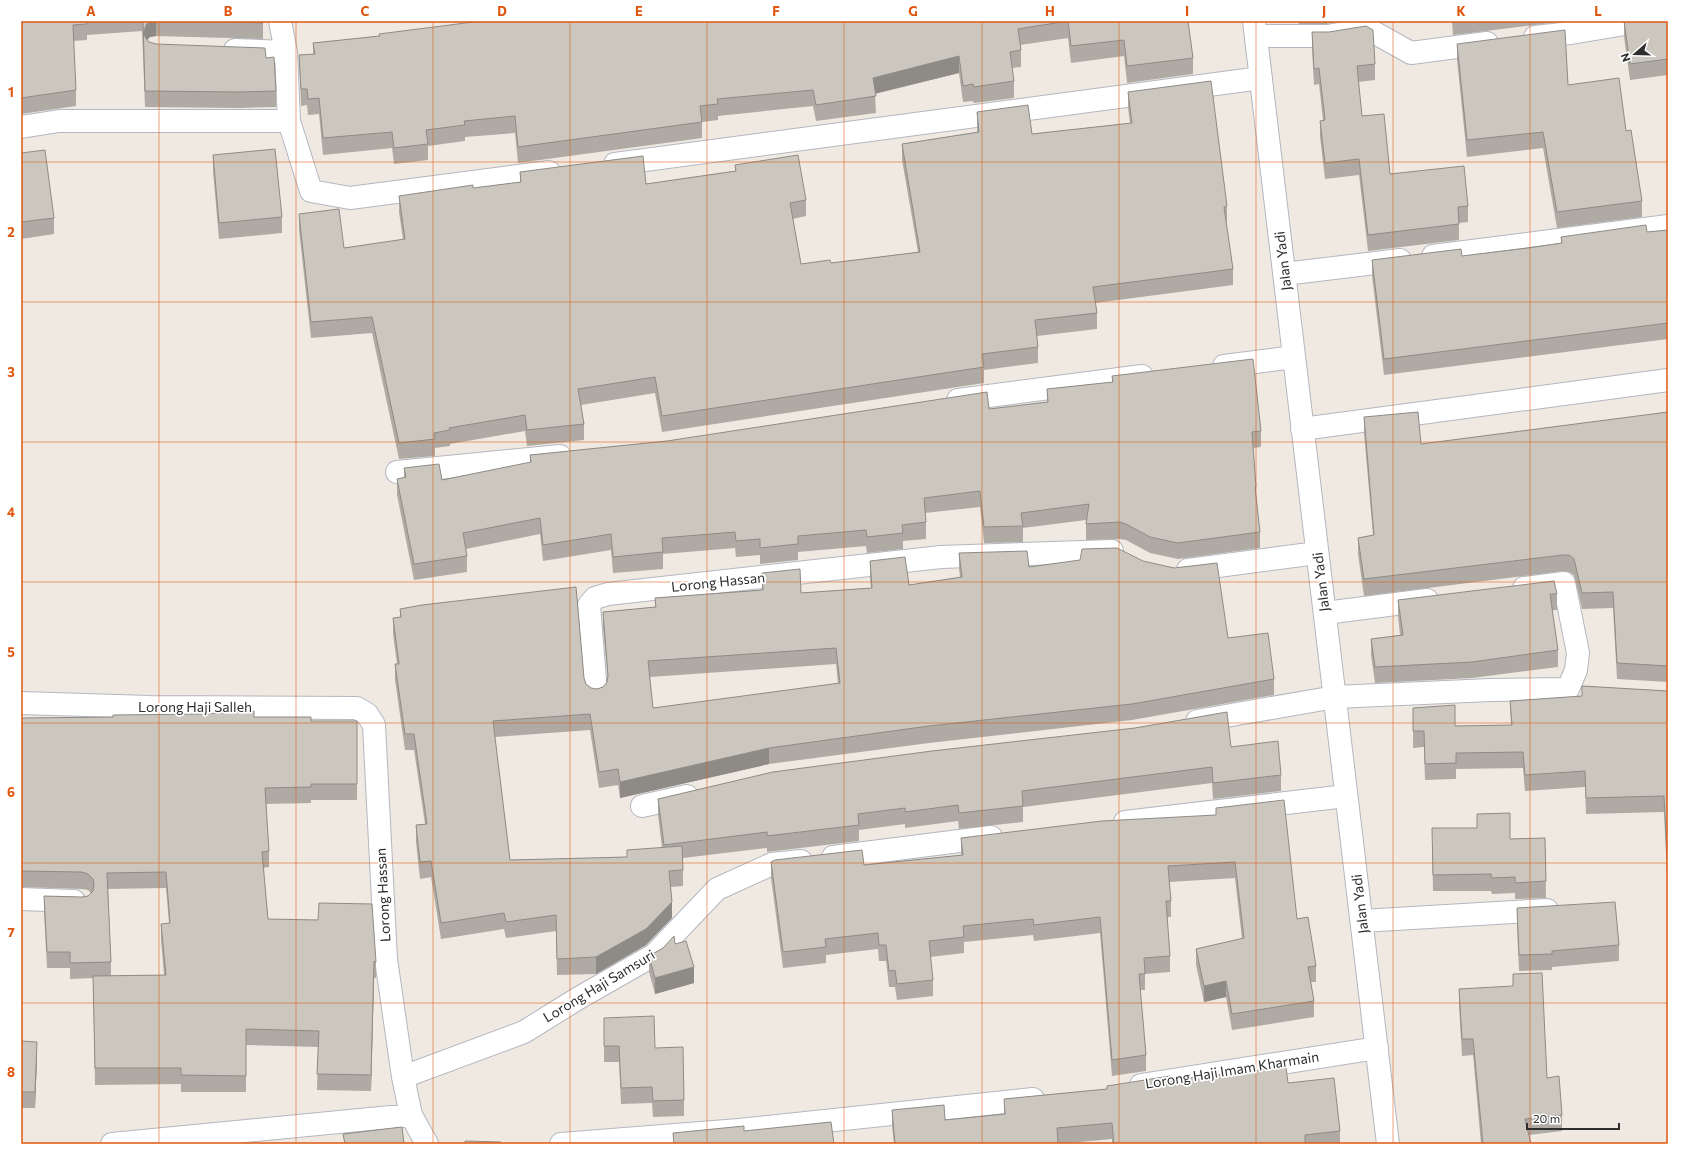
<svg xmlns="http://www.w3.org/2000/svg" width="1689" height="1165" font-family="Commissioner,sans-serif">
  <rect width="100%" height="100%" fill="#efe9e1"/>
  <g fill="none" stroke-linecap="round" stroke-linejoin="round">
    <!-- minor casing -->
    <g stroke="#b4b7c1" stroke-width="24">
      <path id="minor" d="M280,21l6,31 3,69 22,70 39,7 199,-26
        M1254,21l134,1123
        M1256,36h71l41,-7 43,24 76,-10
        M1535,37l36,-4 72,-12
        M235,50l51,2
        M21,127l38,-6h230
        M615,164l646,-86
        M1433,256l235,-30
        M1284,274l116,-14
        M1224,366l70,-9
        M958,400l184,-24
        M1302,429l366,-49
        M397,472l163,-16
        M1188,570l129,-17
        M1325,613l102,-13
        M596,693l-7,-88 6,-7 13,-4 333,-37 171,-6
        M21,703l129,4 207,1 10,6 7,11 12,234 17,118 8,38 16,29
        M1197,721l138,-24 155,-7 78,-1 8,-19 2,-17 -14,-70 -40,5
        M642,806l45,-10
        M1125,822l221,-26
        M833,857l158,-20
        M21,899l53,2
        M1362,921l185,-11
        M403,1077l121,-45 53,-33 77,-44 63,-66 55,-25 29,-3
        M1141,1085l236,-37
        M112,1144l299,-29
        M561,1144l178,-14 294,-31"/>
    </g>
    <!-- minor -->
    <use href="#minor" stroke="#fff" stroke-width="22"/>
  </g>
  <!-- wall -->
  <path fill="#afaba4" fill-rule="evenodd" d="M21,21h242v18l-107,-3 -6,1 -3,3 2,2 7,2 110,14 10,33v16l-36,1 -95,-1 -3,-76 -55,4v5l-14,1 3,49v16l-55,8z
    M481,21h707l5,37v16l-66,9 -3,-27 -53,7 -3,-25 -48,7 1,5v17l-9,1 2,13v17l-40,5 -1,-2 -10,1 -4,-29 -84,21 1,19 -60,8 -3,-15 -95,10v4l-16,2v16l-184,25 -3,-30 -50,4v4l-37,5v14l-34,4 -2,-16 -69,7 -4,-41 -11,1 -1,-10 -6,1 -2,-51 14,-1v-11l66,-7z
    M1298,21h43l-15,3h-27z
    M1452,21h114l-113,14z
    M1624,21h44v54l-38,5 -6,-43z
    M1312,32l63,32v16l-17,2 4,34 28,58 78,32v16l-9,1v17l-91,11 -9,-76 -34,4 -5,-42v-16l3,-1 -4,-36 -5,1 -2,-37z
    M1457,44l111,41 58,46 16,70v16l-85,11 -14,-80 -76,9 -10,-97z
    M1128,92l99,114v16h-1l7,47v16l-138,18 2,10v16l-60,7 1,11v16l-54,7v13l-322,49 -7,-39 -74,12 3,19v16l-57,6 -2,-15 -75,13v2l-15,2v8l-36,3 -27,-126 -61,5 -12,-108v-16l45,34 59,-8 -4,-28v-16l74,-8 47,-6v-10l126,12 89,-13v-6l71,35v16l-13,3 8,45 30,-1 87,-11 -16,-92v-16l75,-12v-20l55,22 98,-11 -2,-15z
    M21,153l33,65v16l-33,5z
    M213,155l69,62v16l-63,6 -6,-68z
    M1668,230v109l-284,36 -12,-99v-16l90,-4 99,-13v-6l86,-5z
    M1112,376l149,55v16l-8,1 3,39v14l4,31v16l-82,11 -28,-6 -24,-13 -6,-1 -34,1v-20l-63,8v14l-39,1 -4,-36 -55,6 1,9v17l-23,2v8l-36,4 -1,-7 -68,6v8l-38,4v-9l-24,2 -1,-9 -72,6v15l-50,4 -2,-23 -68,11 -3,-27 -74,15 1,7v16l-53,8 -17,-85v-16l7,-1v-10l38,12 88,-17v-8l459,-46 58,-7v-13l65,-7z
    M1668,412v270l-51,-3 -4,-71 -31,1 -8,-34 -5,-3 -6,-1 -199,25 -6,-42v-16l15,-3 -9,-102v-16l57,27z
    M959,553l70,14 199,71 46,41v16l-142,25 -203,23 -160,21 -149,34 -2,-13 -19,3 -9,-58 -95,7 15,123 117,-3v-7l35,-2 -4,-33v-16l573,-52 50,28v16l-68,8 -1,-16 -189,24v15l-64,7 -1,-8 -53,7v-4l-46,6v11l-92,11v-4l-84,10v28l-12,1 1,31 -26,27 -50,29 -39,1 -1,-44 -50,7 -2,-9 -63,10 -10,-62 -11,2 -4,-37v-17l9,-1 -11,-74h-9l-10,-70v-16h2l-4,-30v-16l7,-1v-8l184,69 2,6 5,4 6,1 6,-2 5,-6 -5,-53v-16l52,-5v-9l107,-8v-17l39,20 70,-5 -1,-10v-17l39,24 51,-8 -1,-8zM836,664l2,20 -185,24 -3,-31z
    M1557,594v16h-5l6,40v17l-86,11 -97,5 -4,-28v-16l29,-4 -2,-19v-16z
    M1582,686l86,5v183h-1l-3,-62 -78,2 -1,-27 -60,4 -2,-23 -67,1v10l-31,1 -1,-33 -11,1v-40l42,18 56,-1 -1,-24 72,-5z
    M254,717l57,4h46v79h-46v3l-45,1 3,47v16l-6,1 5,51 108,43v16h-2l-3,113 -54,-1 1,-43 -72,-2v47h-65v-8l-86,1 -2,-107 -23,1v-11h-23l-3,-56v-16l38,1 6,-1 3,-3 -3,-3 -6,-1 -61,-2v-169zM166,888l3,35 -8,1v16l3,35 -53,1v-14l-3,-73z
    M1216,808l81,111 19,47v16h-5l3,19v16l-82,13 -6,-33 -22,5 -8,-37v-16l46,-10 -7,-61 -66,4 2,19v16h-4l3,39v16l-25,2v16h-5l6,65v16l-34,5 -12,-143 -66,8 -1,-6 -69,7v11l-34,4 3,23v16l-36,4 -2,-13h-6l-3,-26h-7l-1,-12 -52,6v8l-43,5 -12,-90v-16l93,3 97,-10v-17l255,-23z
    M1545,838l1,60 -31,1v-6l-23,1 -1,-3h-58l-1,-47 78,-5z
    M1517,908l102,37v16l-67,6v3l-33,1 -2,-47z
    M675,944l19,39 -39,11 -6,-22v-16l14,-8z
    M1513,974l34,104 15,37v16l-33,4 2,9h-50l-8,-89 -11,1 -3,-51v-16l54,-2z
    M604,1018l51,30 29,52v16l-31,1 -1,-14 -31,1 -2,-42h-15z
    M21,1041l16,17 -2,50h-14z
    M1171,1080l117,3 52,48v13h-228v-5l-54,5h-164l-2,-18v-16l53,10 59,-6v-15l103,-10v-3z"/>
  <!-- shaded-wall -->
  <path fill="#8e8b86" d="M150,21h6v15l-6,1 -4,4 -2,-9 2,-7z
    M959,56v17l-86,21v-16z
    M769,748v16l-149,34v-16z
    M672,902v16l-26,27 -50,29v-17z
    M374,961v17l-3,113v-16z
    M694,967v16l-39,11v-16z
    M1226,981v16l-22,5v-16z
    M37,1042v16l-2,50v-16z"/>
  <!-- building -->
  <path fill="#cbc7bf" stroke="#8e8b86" fill-rule="evenodd" d="M21,21h66v3l-14,1 3,65 -55,8z
    M143,21h7l-4,4 -2,7 1,5 4,5 7,2 109,4 1,10 8,-1 2,34 -36,1 -95,-1z
    M208,21h55v2z
    M481,21h707l5,37 -66,8 -3,-26 -53,6 -3,-25 -50,8 3,21 -11,2 4,29 -40,6 -1,-3 -10,2 -4,-30 -86,22 3,18 -60,9 -3,-15 -96,9 1,5 -18,2 2,16 -184,25 -3,-31 -51,5 1,4 -39,5 2,14 -34,4 -2,-16 -69,6 -4,-40 -11,1 -1,-10h-6l-2,-34 16,-1 -2,-11 67,-7 -1,-2z
    M1624,21h44v38l-38,5z
    M1366,26l7,4 2,34 -18,2 5,50 22,-2 6,60 74,-8 4,40 -10,1 1,17 -91,11 -9,-76 -34,4 -5,-42 5,-1 -6,-52 -5,1 -2,-37h17z
    M1565,30l3,55 51,-7 7,53 5,-1 11,71 -85,11 -14,-80 -76,8 -10,-96z
    M1211,81l16,125 -3,1 9,62 -140,18 4,26 -62,7 3,27 -56,7 2,13 -322,49 -7,-39 -77,12 6,35 -57,6 -2,-15 -76,13 1,2 -16,3 1,6 -36,4 -27,-126 -61,5 -12,-108 40,-5 5,39 61,-9 -6,-43 74,-11v3l48,-6 -1,-10 123,-16 3,28 90,-13 -1,-6 63,-10 8,45 -16,3 11,61 29,-4 1,3 89,-11 -18,-108 77,-12 -2,-20 51,-7 4,29 100,-11 -4,-31z
    M275,149l7,68 -63,6 -6,-68z
    M45,150l9,68 -33,4v-69z
    M1646,225l1,7 21,-2v93l-284,36 -12,-99 89,-11 1,7 66,-8 34,-5 -1,-6z
    M1253,359l8,72 -9,1 4,55h-1l5,45 -82,11 -28,-6 -24,-13 -6,-2 -34,2 3,-20 -68,9 2,13 -39,1 -4,-36 -56,7 2,24 -24,3 1,8 -36,4 -1,-7 -68,6v8l-38,4v-9l-24,2 -1,-9 -73,6 1,14 -50,5 -2,-23 -68,11 -3,-27 -77,15 4,23 -53,8 -17,-85 9,-2 -2,-9 35,-4 3,16 89,-18 -1,-7 137,-14 320,-49 2,17 59,-7 -1,-13 66,-7 -1,-6z
    M1418,412l3,32 247,-32v254l-51,-3 -4,-71 -31,1 -8,-34 -5,-4h-6l-199,24 -6,-41 16,-3 -10,-118z
    M1117,548l26,13 31,7 43,-5 11,75 40,-5 6,46 -142,25 -203,22 -160,22 -149,34 -2,-13 -19,3 -9,-58 -97,7 17,139 117,-3v-7l55,-4 1,24 -14,1 3,31 -26,27 -50,28 -39,2 -1,-44 -50,7 -2,-9 -63,10 -10,-62 -11,1 -4,-37 11,-1 -13,-90h-9l-10,-70h4l-6,-46 8,-1 -1,-8 22,-4 154,-18 8,91 2,6 5,4 6,1 6,-2 4,-5 1,-6 -5,-64 53,-5 -1,-9 108,-8 -1,-17 38,-4 1,24 71,-5 -2,-27 35,-4 4,28 53,-8 -3,-24 68,-2 2,16 51,-7 2,-11zM836,648l4,35 -187,25 -5,-47z
    M1554,581l3,13h-7l8,56 -86,12 -97,5 -4,-28 32,-4 -5,-35z
    M1582,686l86,5v167h-1l-3,-62 -78,2 -1,-27 -60,4 -2,-23 -67,1v10l-31,1 -1,-33h-11v-23l42,-3v21l57,-1 -2,-24 72,-5z
    M254,711v6h57v4h46v63h-46v3l-46,1 4,63 -7,1 6,67 50,1 1,-17 53,1 4,58 -2,-1 -3,114 -54,-1 2,-43 -73,-2v47l-65,-1v-7h-86l-2,-92 73,-1 -5,-51 9,-1 -4,-51 -59,1 4,89 -41,1v-11h-23l-3,-56 38,1 6,-1 5,-5 1,-6 -1,-6 -5,-5 -6,-2 -61,-1v-153l92,-1v-2l88,-1z
    M1227,712l4,35 47,-6 3,34 -68,8 -1,-16 -190,24 1,15 -64,7 -1,-8 -53,7v-4l-47,6 1,11 -92,11v-4l-103,13 -6,-46 115,-27 159,-21 203,-23z
    M1284,800l13,119 11,-2 8,49 -8,1 6,34 -82,13 -6,-33 -22,5 -8,-37 48,-11 -9,-76 -67,4 3,35h-5l4,55 -26,2 1,16h-6l7,81 -34,5 -12,-143 -66,8 -1,-6 -70,7 1,11 -35,4 4,39 -36,4 -2,-14 -6,1 -3,-26h-7l-1,-12 -53,6 1,8 -43,5 -12,-90 4,-2 87,-10 2,15 99,-10 -2,-17 141,-17 114,-6v-7z
    M1510,813v26l35,-1 1,43 -31,2v-6l-23,1 -1,-4 -58,1 -1,-47h45v-14z
    M1615,902l4,43 -67,6v3l-33,1 -2,-47z
    M674,936l1,8 11,-3 8,26 -39,11 -6,-22 14,-8z
    M1542,973l5,105 12,-2 3,39 -37,4 6,25h-48l-10,-105h-11l-3,-50 54,-3v-12z
    M654,1016l1,32 28,-1 1,53 -31,1 -1,-14 -31,1 -2,-42h-15v-28z
    M21,1041l16,1 -2,50h-14z
    M1286,1067l2,16 46,-5 6,53 -35,4v9h-191l-2,-21 -55,5 1,16h-163l-3,-34 52,-5 1,15 60,-6 -1,-15 103,-10v-3l63,-10 1,4z
    M831,1122l3,22h-160l-1,-11 71,-7v5z
    M402,1127l2,17h-59l-2,-10z
    M465,1141l36,1v2h-36z"/>
  <!-- grid -->
  <path fill="none" stroke="#df570e" stroke-width="1" stroke-opacity="0.55" d="M159,21v1123M296,21v1123M433,21v1123M570,21v1123M707,21v1123M844,21v1123M982,21v1123M1119,21v1123M1256,21v1123M1393,21v1123M1530,21v1123M21,162h1647M21,302h1647M21,442h1647M21,582h1647M21,723h1647M21,863h1647M21,1003h1647"/>
  <g text-anchor="middle" stroke-width="3.5" stroke-linejoin="round" paint-order="stroke">
    <!-- street labels -->
    <g font-size="14" fill="#2e2e2e" stroke="#fff">
      <text transform="translate(1283 261) rotate(-97)" y="5">Jalan Yadi</text>
      <text transform="translate(718 582) rotate(-6)" y="5">Lorong Hassan</text>
      <text transform="translate(1321 582) rotate(-97)" y="5">Jalan Yadi</text>
      <text x="195" y="712">Lorong Haji Salleh</text>
      <text transform="translate(383 895) rotate(-93)" y="5">Lorong Hassan</text>
      <text transform="translate(1360 904) rotate(-97)" y="5">Jalan Yadi</text>
      <text transform="translate(599 986) rotate(-31)" y="5">Lorong Haji Samsuri</text>
      <text transform="translate(1232 1070) rotate(-9)" y="5">Lorong Haji Imam Kharmain</text>
    </g>
  </g>
  <!-- border -->
  <rect width="1689" height="1165" fill="none" stroke="#ffffff" stroke-width="44"/>
  <!-- north arrow -->
  <g transform="translate(1635 54) rotate(250)" stroke="#ffffff" stroke-width="3" paint-order="stroke">
  <path d="M0-3L7 15L0 10L-7 15Z" fill="#2e2e2e"/>
  <text y="-6" font-size="11" font-weight="bold" text-anchor="middle" fill="#2e2e2e">N</text>
  </g>
  <!-- scale -->
  <path d="M1527 1123v6h92v-6" fill="none" stroke="#2e2e2e" stroke-width="2"/>
  <text x="1533" y="1123" font-size="12" fill="#2e2e2e" stroke="#ffffff" stroke-width="3" paint-order="stroke">20 m</text>
  <rect x="22" y="22" width="1645" height="1121" fill="none" stroke="#df570e" stroke-width="1.5"/>
  <g font-size="13" text-anchor="middle" font-weight="bold" fill="#df570e">
    <text x="91" y="16">A</text>
    <text x="228" y="16">B</text>
    <text x="365" y="16">C</text>
    <text x="502" y="16">D</text>
    <text x="639" y="16">E</text>
    <text x="776" y="16">F</text>
    <text x="913" y="16">G</text>
    <text x="1050" y="16">H</text>
    <text x="1187" y="16">I</text>
    <text x="1324" y="16">J</text>
    <text x="1461" y="16">K</text>
    <text x="1598" y="16">L</text>
    <text x="11" y="97">1</text>
    <text x="11" y="237">2</text>
    <text x="11" y="377">3</text>
    <text x="11" y="517">4</text>
    <text x="11" y="657">5</text>
    <text x="11" y="797">6</text>
    <text x="11" y="937">7</text>
    <text x="11" y="1077">8</text>
  </g>
</svg>
